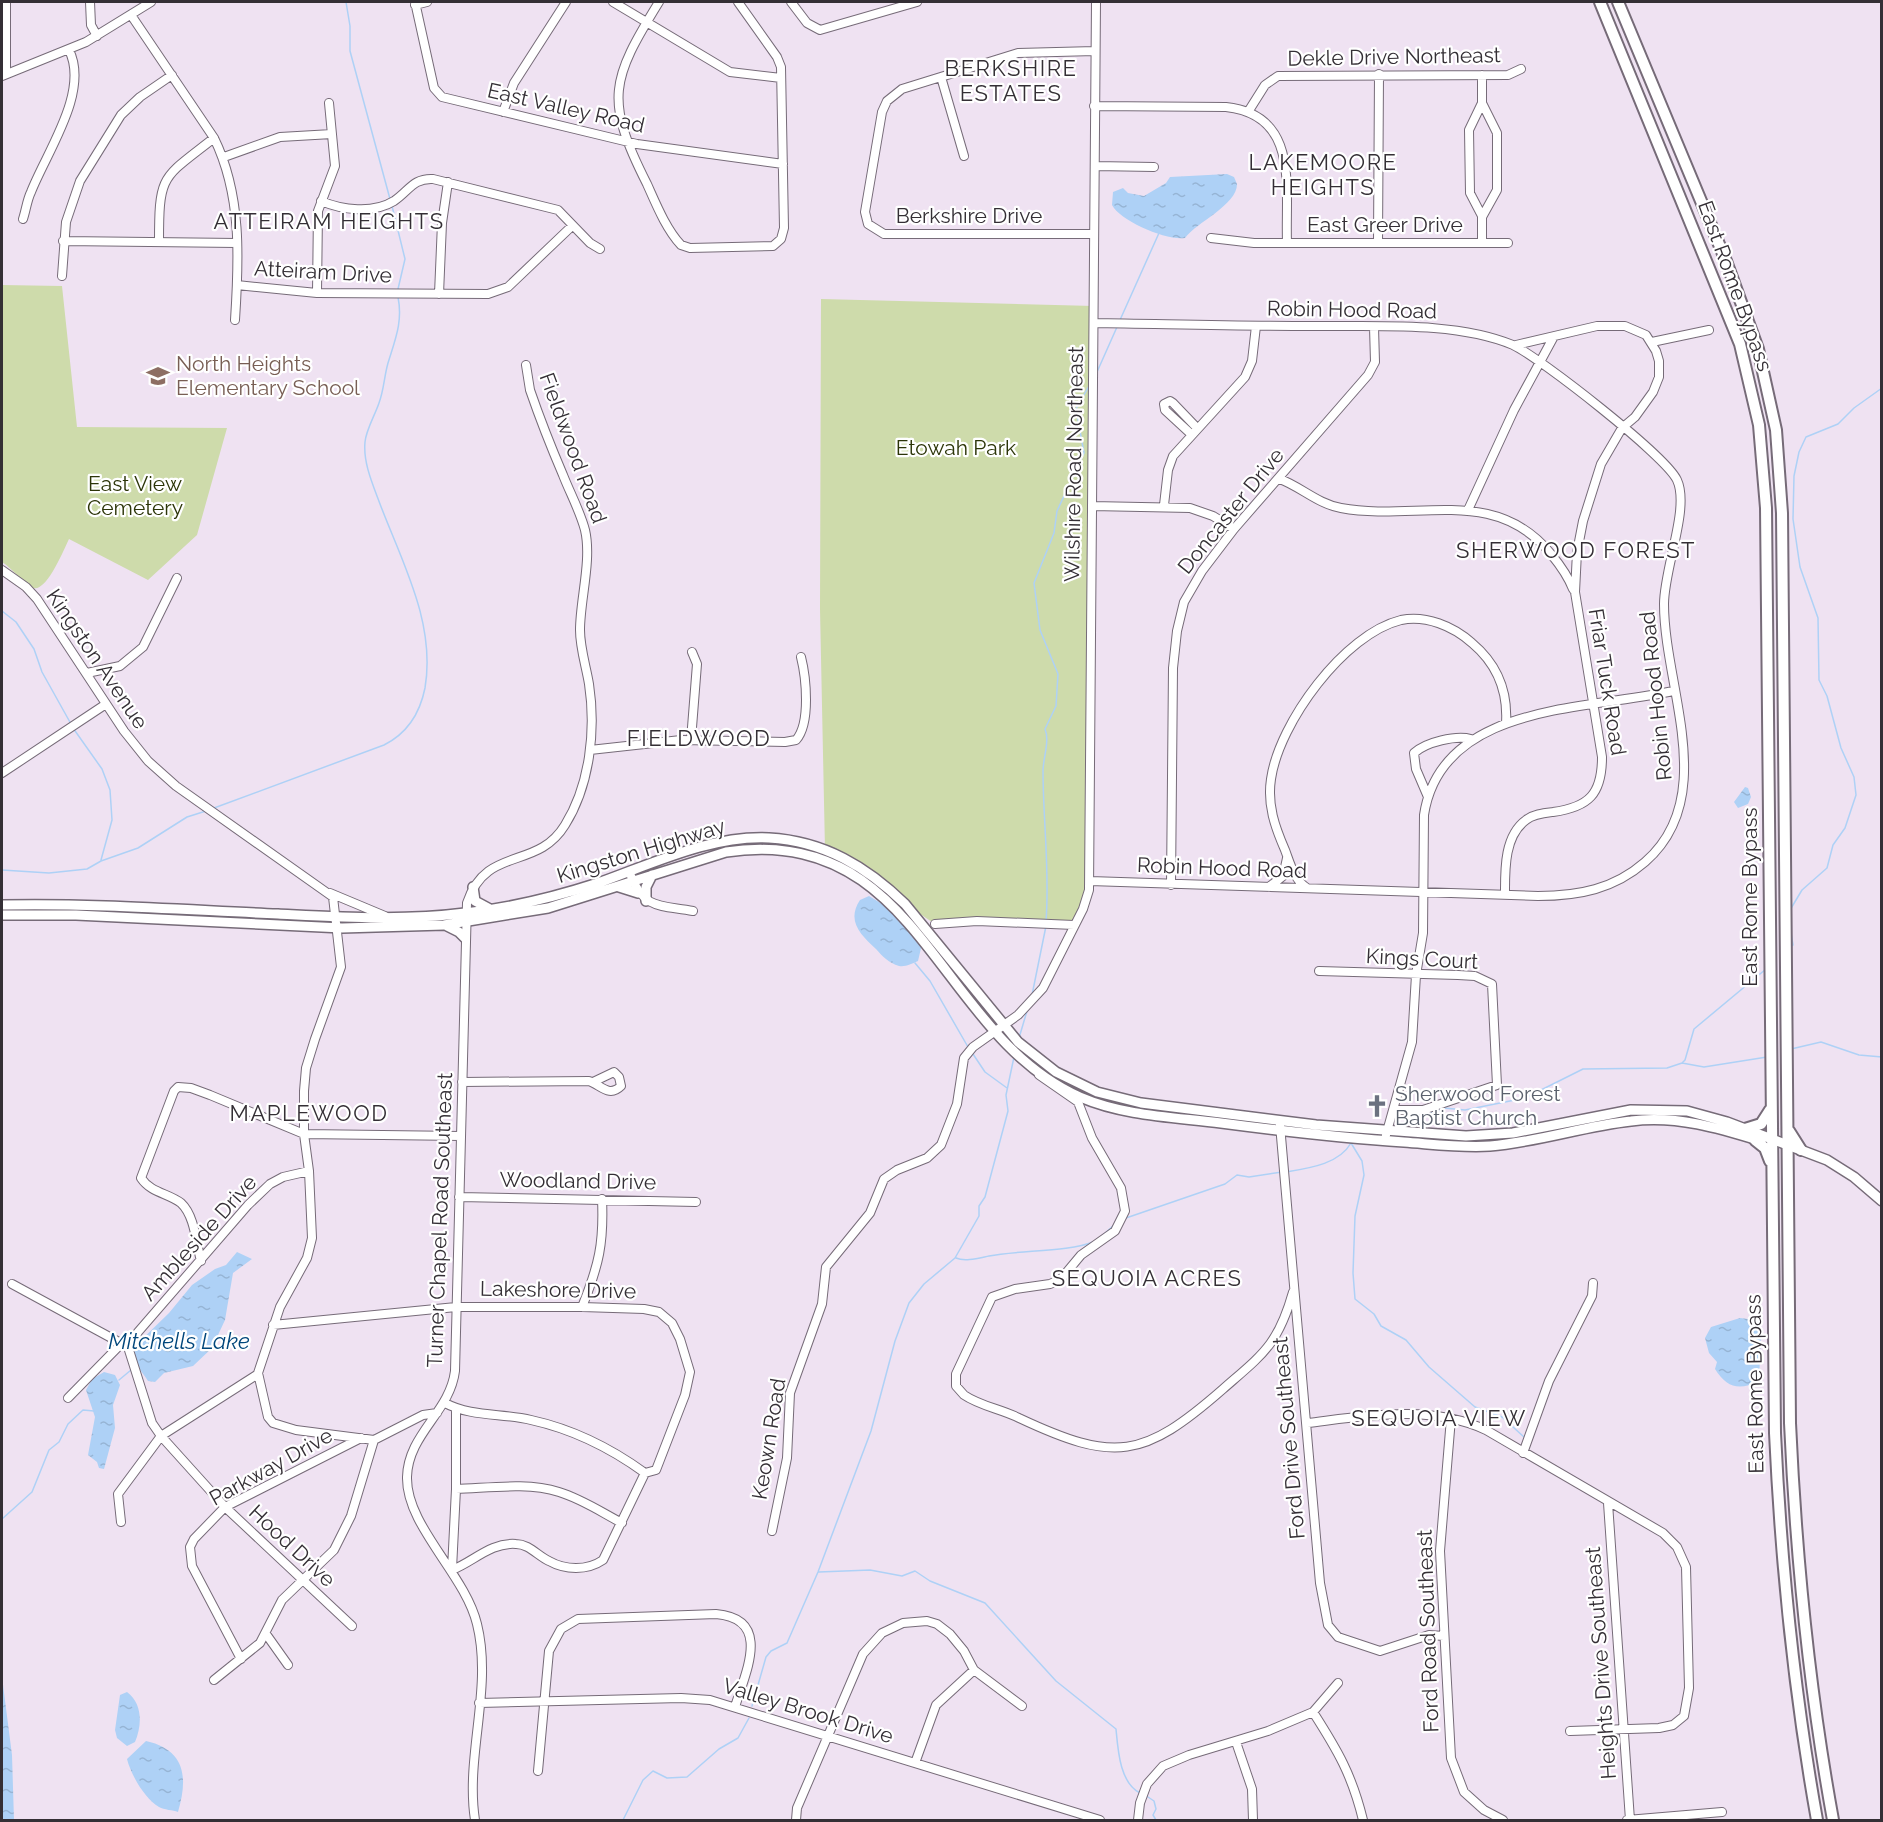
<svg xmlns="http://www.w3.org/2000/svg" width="1883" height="1822" font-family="Raleway,sans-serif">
  <defs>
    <pattern id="water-ripples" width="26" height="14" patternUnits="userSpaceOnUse" patternTransform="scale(1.5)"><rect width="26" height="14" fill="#aed1f6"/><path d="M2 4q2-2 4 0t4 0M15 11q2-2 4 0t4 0" fill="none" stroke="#96b4d4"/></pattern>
  </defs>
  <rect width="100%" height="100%" fill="#efe2f2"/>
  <!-- park -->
  <path fill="#cedbab" d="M2,285l60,1 15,141 150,1 -30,107 -49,45 -79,-41c-5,10 -24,58 -38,48 -11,-7 -18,-18 -29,-25z
    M821,299l273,7 -4,575 -16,44 -139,-1 -110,-74 -5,-241z"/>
  <!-- water -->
  <path fill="url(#water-ripples)" d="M1227,174l7,3 3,7c0,21 -40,38 -52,54 -18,3 -65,-17 -73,-33l1,-13 10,-4 5,5 16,3 22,-13 4,-6z
    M1745,787l3,1 3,9 -3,7 -10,4 -4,-6z
    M869,896l15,9 38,39 -4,17c-7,3 -12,6 -19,5 -10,-3 -17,-10 -23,-17 -15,-14 -30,-28 -16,-49z
    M237,1252l15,7 -19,14 -8,47 -13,28 -19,18 -29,7 -9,9 -7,-1c-7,-11 -18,-21 -13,-35l34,-33 23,-28 23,-16 11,-4z
    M1740,1318l8,1 13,16 -2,46c-20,10 -32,7 -44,-12l2,-7 -8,-9 -4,-15 6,-11z
    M104,1372l11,3 5,10 -7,20 2,23 -11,41 -5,-1 -2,-6 -9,-7 7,-38 -9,-27 6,-11z
    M2,1677l10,78 2,65h-12z
    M127,1692c16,12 15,33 8,50l-8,4 -10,-8 -2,-8 5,-35z
    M146,1741c40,9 42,37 32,71 -5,-2 -14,-2 -19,-5 -14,-8 -28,-32 -32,-48z"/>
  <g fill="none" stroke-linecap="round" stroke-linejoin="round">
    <!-- stream -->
    <path stroke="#aed1f6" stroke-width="1.5" d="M346,2l4,24v25l40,148
      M392,206l13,53 -7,30
      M1120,320l39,-87
      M1097,372l20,-45
      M2,611l14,11 18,27 8,23 29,52
      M73,728l29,41 8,21 2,30 -11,40
      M214,808l170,-63c24,-12 36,-32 41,-57 11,-65 -23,-126 -45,-184 -7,-19 -17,-41 -15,-62 1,-12 10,-27 14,-39 5,-13 5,-26 9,-40 7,-23 15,-41 10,-66
      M2,870l47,3 38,-4 14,-8 37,-13 49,-31 19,-6
      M1790,910l12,-20 25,-22 6,-23 12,-17 11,-33 -2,-18 -13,-29 -14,-52 -8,-16 -1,-62 -18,-51 -7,-48 1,-43 5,-24 7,-15 32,-13 16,-16 28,-20
      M1046,921c4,-50 -3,-100 -3,-150 0,-13 7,-30 2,-42l11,-23 2,-32 -18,-44 -6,-47 20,-50 3,-22 27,-58 -8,-44 13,-23
      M1789,947l4,-2 -2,-12
      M915,963l15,18 38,66
      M1032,995l14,-69
      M1019,1038l8,-27
      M1791,1049l30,-7 38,13 23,2
      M973,1054l12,18 22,16
      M1682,1063l3,-3 9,-31 72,-60
      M1410,1128l20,-15 14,-5 21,2 60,-12 58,-29 84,-1 15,-5 22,4 63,-10
      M1351,1143l11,18 2,14 -9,41 -2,57 2,26 19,15 7,12 25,14 23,27 46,40 27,10 22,20
      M1361,1143l16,1
      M1286,1172c24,-4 53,-8 65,-29
      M1126,1218l99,-34 12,-9 12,2 33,-5
      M1102,1236l12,-11
      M956,1258c9,4 23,0 33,-2 29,-6 80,-4 104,-14
      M119,1380l12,-10
      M2,1519l30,-27 17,-42 10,-8 9,-18 15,-14 11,1
      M819,1572l51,-2 32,6 13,-5 15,10 55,22 71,78 60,48c2,22 4,54 24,64
      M752,1706l14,-49 5,-6 16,-8 31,-71 53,-141 24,-90 14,-38 15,-19 31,-26 24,-42v-10l6,-9 23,-86 -2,-16 8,-38
      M1145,1795l9,6 2,8 -3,6 3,5
      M623,1820l20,-40 10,-9 14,7 20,-1 32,-28 19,-11 11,-20"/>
    <!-- minor casing -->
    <g stroke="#766b78" stroke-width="10">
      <path id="minor" d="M6,2v72
        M90,2l1,23 6,11
        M415,2l19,86 8,9 195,47 146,20
        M613,2l117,70 51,6
        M659,2c-48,78 -55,97 -12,182 9,20 19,45 34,61l9,3 83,-2 8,-7 3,-11 -3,-161 -4,-10 -39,-55
        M791,2l16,21 13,7 97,-28
        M415,5l12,-3
        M131,15l83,123c28,57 25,121 21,182
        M1482,75v28l15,30v57l-15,27v26
        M2,76l84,-34 65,-40
        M941,77l23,79
        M1094,106l132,1c74,8 59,81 61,135
        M503,112l11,-29 52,-81
        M1248,112l17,-27 13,-9 230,-1 13,-6
        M224,157l56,-20 52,-3
        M1095,166l59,1
        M321,201c21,9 52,13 73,0 15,-10 19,-23 39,-22l125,31 32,33 10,6
        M1482,216l-12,-23 -1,-63 13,-27
        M23,219c3,-9 4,-19 8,-27 15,-39 59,-100 38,-142
        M1094,234h-210l-16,-10 -3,-12 17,-100 5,-11 15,-12 116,-36 77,-2
        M1211,238l43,5h254
        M63,241l174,2
        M159,242c0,-69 3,-63 55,-104
        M1378,242l1,-168
        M62,276l4,-54 14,-41 41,-66 19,-18 32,-22
        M237,285l80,8 171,1 20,-7 64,-61
        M317,293l1,-82 17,-45 -6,-63
        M439,294l3,-71 6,-41
        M1652,342l57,-12
        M1191,434l-26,-24 -1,-6 6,-3 3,2 24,25
        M1280,479c21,8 38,25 61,29 75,14 153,-24 210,46 9,11 17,22 22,35
        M1164,505l4,-35 5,-14 72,-79 7,-16 4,-35
        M1092,506l98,2 23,8 21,13
        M1468,510l46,-100 39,-72
        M2,570l24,17 11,12 87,132 24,30 28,25 157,111 8,70 -26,72 -9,29 -2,23v43l5,37 3,67 -5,20 -27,49 -22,66 10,44 5,6 23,7 78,10
        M87,673l33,-7 23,-19 34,-69
        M691,740l6,-76 -5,-12
        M590,750l91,-10 104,2 11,-2c15,-17 10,-63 5,-83
        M2,773l104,-69
        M1428,797l-12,-28 -2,-16c12,-11 42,-18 57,-14
        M631,876c13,34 31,29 62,35
        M1090,881l448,15c41,0 76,-7 107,-34 75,-65 19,-175 19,-258 0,-36 26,-96 13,-124 -11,-24 -138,-123 -164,-135 -58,-24 -138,-18 -200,-19 -73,0 -146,-2 -219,-3
        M1171,885l2,-217 4,-37 7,-29 18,-31 32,-42 134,-154 7,-13 -1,-35
        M1269,887l14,-11 4,-18
        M1307,888c-13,-8 -17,-25 -22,-38 -10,-23 -18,-45 -14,-71 8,-56 73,-145 130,-159 25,-5 52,6 71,23 25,21 36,48 34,80
        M330,893l55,23
        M1505,894c0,-24 -1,-58 21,-74 7,-6 18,-7 27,-8 36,-5 49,-18 49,-55l-27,-165 2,-40 6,-31 18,-57 21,-36 13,-11 18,-25 6,-15v-16l-3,-10 -10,-16 -21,-9h-28l-81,19
        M935,924l42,-3 97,4
        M1319,971l139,4 17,1 17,8 5,101 -74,25h-28
        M1039,1075l39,27 14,36 29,50 4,23 -10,20 -34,24 -20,24 -11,5 -35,5 -23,8 -36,77v12l8,9c16,11 37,14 55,23 96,45 124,41 204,-29 40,-35 55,-44 70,-97
        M462,1082l127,-1c12,4 20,17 32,5l-2,-9 -5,-5 -21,10
        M1280,1125l40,458 8,42 10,12 42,14 49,-16 15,1
        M1386,1135l26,-93 4,-67 7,-42 1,-118c17,-112 164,-105 249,-124
        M459,1197l237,5
        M201,1261c-5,-18 -6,-45 -20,-58 -13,-10 -30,-10 -40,-25l33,-87 4,-4 13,1 19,7 94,39 157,2
        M12,1284l116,63
        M582,1307c17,-42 22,-64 20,-108
        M273,1325l183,-18h126l62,2 15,3 13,11 8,16 10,33 -5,23 -29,75 -11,3
        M128,1347l24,76 9,13 64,71 127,119
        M128,1347l10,-15 110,-127 22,-21 13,-7 26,-6
        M68,1398l54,-55
        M445,1403c26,14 57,10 86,17 41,9 81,29 114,53
        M1451,1418l-11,133 11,207 13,34 20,18 19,10
        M1307,1423c59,-7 123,-19 179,7l177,103 14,14 9,20 3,121 -5,28 -11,9 -14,3 -89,3
        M374,1440l49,-25 14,-2
        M1523,1453l26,-72 43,-85 1,-13
        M456,1489c33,-1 71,-7 103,3 23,7 42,20 63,31
        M1608,1503l22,317
        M121,1522l-3,-28 43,-58 97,-62
        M772,1531l15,-73 3,-65 32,-89 4,-37 44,-54 14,-34 13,-9 30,-12 14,-13 16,-41 7,-46 9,-11 45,-32 25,-27 40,-79 6,-19 7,-888
        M452,1569l4,-80v-80
        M452,1570c21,-8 39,-28 64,-26 13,0 22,12 33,17 16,9 38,10 54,-1l42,-87
        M266,1634l22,31
        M241,1659l-49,-93 -2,-19 4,-8 31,-32 136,-69
        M214,1680l46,-37 22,-43 52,-50 17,-34 23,-76
        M479,1703l202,-5 29,2 390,120
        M1313,1712c25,39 39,63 50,108
        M1236,1742l16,47 1,31
        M915,1763l21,-58 38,-35
        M538,1771l11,-120 12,-22 17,-10 138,-5c57,5 29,59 19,93
        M475,1820c-10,-64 18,-132 2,-196 -12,-50 -71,-98 -70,-147 1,-43 43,-65 48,-106l12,-468c19,-58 70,-32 98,-78 25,-40 31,-95 24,-141 -3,-18 -9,-36 -9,-54 0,-30 12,-70 5,-100 -5,-19 -15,-37 -22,-55 -12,-28 -23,-56 -33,-85l-4,-25
        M796,1820l1,-12 66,-154 19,-21 21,-10 24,-2 10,3 13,10 14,17 10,19 48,36
        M1138,1820l2,-17 7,-19 16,-18 26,-11 79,-24 45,-19 25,-29
        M1627,1820l95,-8"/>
    </g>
    <!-- major casing -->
    <g stroke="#766b78" stroke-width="12">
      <path id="major" d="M473,887l2,14 13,7
        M619,887l19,6
        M646,901v-14l6,-12
        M2,905c92,-2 184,5 276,9 62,3 125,7 187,-1 45,-5 90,-16 133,-30 54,-19 113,-48 171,-45 55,3 98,29 136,66l113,138 38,30 41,20 44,11 175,22 150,11 47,-3 118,-23 56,1 40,11 100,38 27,17 28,24
        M2,915h74l266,13 102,-3 104,-17 178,-56c195,-29 210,181 354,245 44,19 94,20 141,26 61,8 122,15 183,19 28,2 58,6 86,4 48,-4 94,-20 141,-25 45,-6 88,7 130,20
        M447,926l12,6 6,6"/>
    </g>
    <!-- highway casing -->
    <g stroke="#766b78" stroke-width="14">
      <path id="highway" d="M1600,2l140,342 19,81 7,83 9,925c6,130 19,259 42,387
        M1618,2l108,259 32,88 18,81 6,83 8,910c6,133 19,266 43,397
        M1745,1129l16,-5 9,-14
        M1789,1131l12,19
        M1755,1140l10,8 5,13"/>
    </g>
    <!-- minor -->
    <use href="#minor" stroke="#fff" stroke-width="8"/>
    <!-- major -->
    <use href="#major" stroke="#fff" stroke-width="9"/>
    <!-- highway -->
    <use href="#highway" stroke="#fff" stroke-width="10"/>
  </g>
  <!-- icons -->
  <defs>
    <g id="school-bare" transform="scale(1.8)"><path d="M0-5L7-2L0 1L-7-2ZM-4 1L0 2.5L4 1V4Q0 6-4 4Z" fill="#8d6e63" stroke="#fff" stroke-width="2.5" paint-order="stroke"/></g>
    <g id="church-bare" transform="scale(1.8)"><path d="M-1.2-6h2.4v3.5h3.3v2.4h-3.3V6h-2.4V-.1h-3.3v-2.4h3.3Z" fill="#6b7280" stroke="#fff" stroke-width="2.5" paint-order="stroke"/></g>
  </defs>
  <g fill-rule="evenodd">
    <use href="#school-bare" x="158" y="376"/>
    <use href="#church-bare" x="1377" y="1106"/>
  </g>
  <g text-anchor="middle" stroke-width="4.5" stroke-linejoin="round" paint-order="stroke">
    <!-- street labels -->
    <g font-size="21" fill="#342f35" stroke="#fff">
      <text transform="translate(1394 57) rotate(-1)" y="7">Dekle Drive Northeast</text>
      <text transform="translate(566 108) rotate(13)" y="7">East Valley Road</text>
      <text x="969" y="223">Berkshire Drive</text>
      <text x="1385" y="232">East Greer Drive</text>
      <text transform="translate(323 272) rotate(3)" y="7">Atteiram Drive</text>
      <text transform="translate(1735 286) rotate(70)" y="7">East Rome Bypass</text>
      <text transform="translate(1352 310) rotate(1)" y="7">Robin Hood Road</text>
      <text transform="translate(573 448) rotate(70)" y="7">Fieldwood Road</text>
      <text transform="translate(1074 464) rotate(-89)" y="7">Wilshire Road Northeast</text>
      <text transform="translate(1231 511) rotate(-51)" y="7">Doncaster Drive</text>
      <text transform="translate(97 659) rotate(56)" y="7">Kingston Avenue</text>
      <text transform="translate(1607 682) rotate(81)" y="7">Friar Tuck Road</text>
      <text transform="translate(1656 696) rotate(-96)" y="7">Robin Hood Road</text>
      <text transform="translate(641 851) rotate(-17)" y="7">Kingston Highway</text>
      <text transform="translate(1222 868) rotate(2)" y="7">Robin Hood Road</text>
      <text transform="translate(1750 897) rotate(-90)" y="7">East Rome Bypass</text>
      <text transform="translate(1422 959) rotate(3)" y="7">Kings Court</text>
      <text transform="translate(578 1181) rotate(1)" y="7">Woodland Drive</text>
      <text transform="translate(440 1220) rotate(-88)" y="7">Turner Chapel Road Southeast</text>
      <text transform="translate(199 1238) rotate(-48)" y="7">Ambleside Drive</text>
      <text transform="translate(558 1290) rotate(1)" y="7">Lakeshore Drive</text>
      <text transform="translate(1755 1384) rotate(-91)" y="7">East Rome Bypass</text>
      <text transform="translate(1289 1438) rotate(-95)" y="7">Ford Drive Southeast</text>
      <text transform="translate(769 1439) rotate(-81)" y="7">Keown Road</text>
      <text transform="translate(271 1467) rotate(-29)" y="7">Parkway Drive</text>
      <text transform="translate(292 1546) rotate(43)" y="7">Hood Drive</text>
      <text transform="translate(1428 1631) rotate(-92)" y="7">Ford Road Southeast</text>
      <text transform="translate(1601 1663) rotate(-94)" y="7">Heights Drive Southeast</text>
      <text transform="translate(808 1711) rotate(17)" y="7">Valley Brook Drive</text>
    </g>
    <!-- education labels -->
    <g font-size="21" fill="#785e54" stroke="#fff" text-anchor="start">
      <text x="176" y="371">North Heights<tspan x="176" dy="24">Elementary School</tspan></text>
    </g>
    <!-- park labels -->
    <g font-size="21" fill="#2c3508" stroke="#fff">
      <text x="956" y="455">Etowah Park</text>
      <text x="135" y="491">East View<tspan x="135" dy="24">Cemetery</tspan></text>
    </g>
    <!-- worship labels -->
    <g font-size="21" fill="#5b616d" stroke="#fff" text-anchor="start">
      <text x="1395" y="1101">Sherwood Forest<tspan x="1395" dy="24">Baptist Church</tspan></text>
    </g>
    <!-- neighbourhood labels -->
    <g font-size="22" letter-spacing="1.5" fill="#342f35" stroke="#fff">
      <text x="1011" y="76">BERKSHIRE<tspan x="1011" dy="25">ESTATES</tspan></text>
      <text x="1323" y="170">LAKEMOORE<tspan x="1323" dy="25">HEIGHTS</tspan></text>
      <text x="329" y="229">ATTEIRAM HEIGHTS</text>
      <text x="1576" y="558">SHERWOOD FOREST</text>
      <text x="699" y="746">FIELDWOOD</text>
      <text x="309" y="1121">MAPLEWOOD</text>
      <text x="1147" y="1286">SEQUOIA ACRES</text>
      <text x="1439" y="1426">SEQUOIA VIEW</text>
    </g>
    <!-- water labels -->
    <g font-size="22" font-style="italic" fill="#00467b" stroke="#fff">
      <text x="179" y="1349">Mitchells Lake</text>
    </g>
  </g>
  <!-- border -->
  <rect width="1883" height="1822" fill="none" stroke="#342f35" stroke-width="6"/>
</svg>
